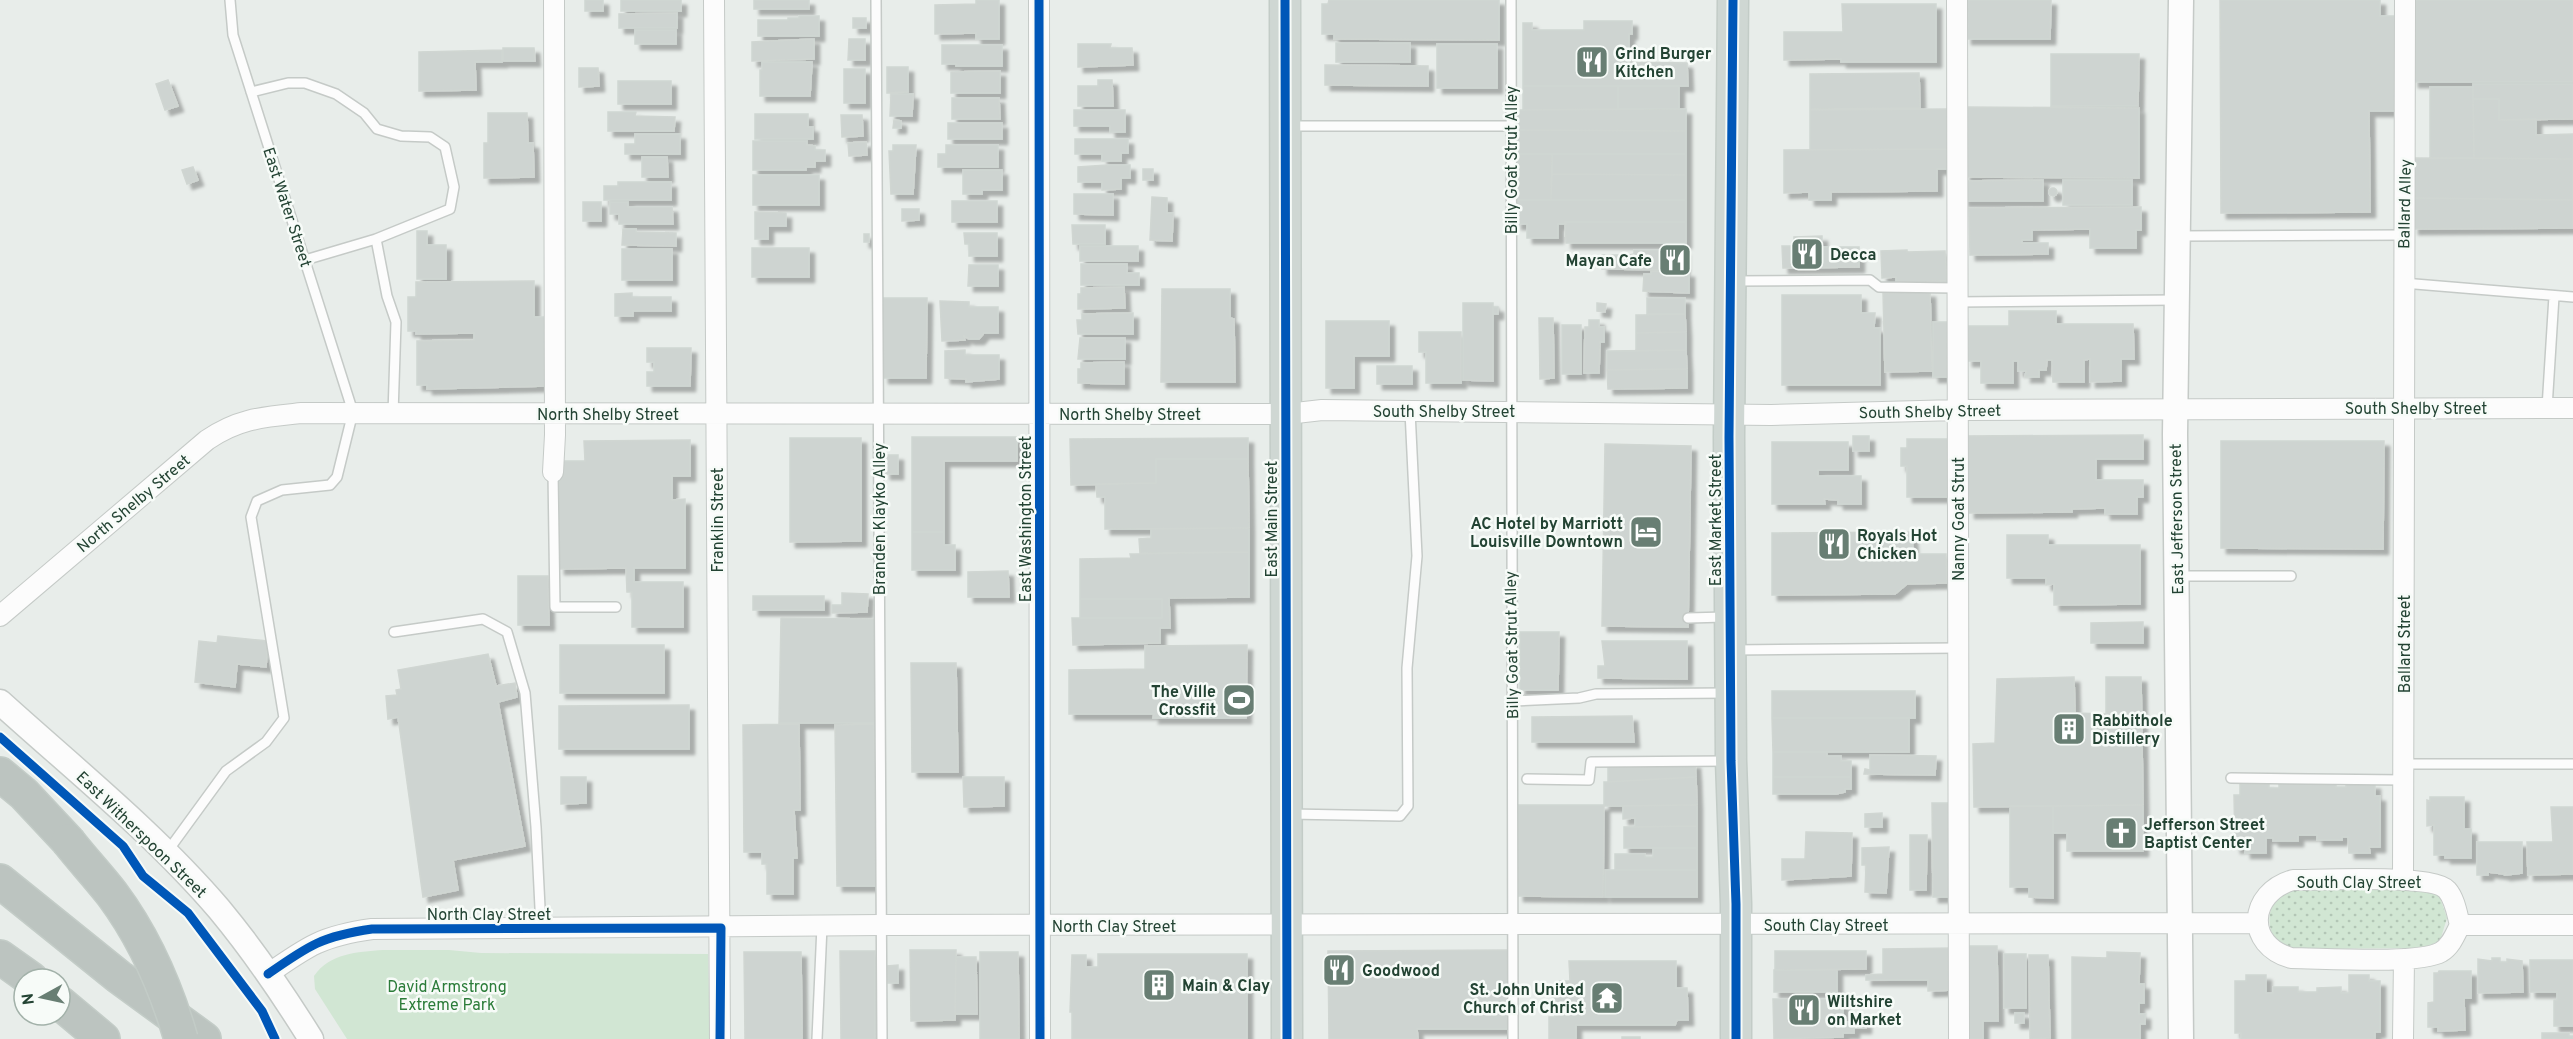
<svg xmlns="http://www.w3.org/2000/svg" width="2573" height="1039" font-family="Overpass,sans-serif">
  <defs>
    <pattern id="grass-dots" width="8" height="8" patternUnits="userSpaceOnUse" patternTransform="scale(1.5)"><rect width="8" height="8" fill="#d1e6d3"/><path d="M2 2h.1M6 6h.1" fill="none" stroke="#b3c6b6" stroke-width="1.8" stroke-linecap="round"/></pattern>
    <filter id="shadow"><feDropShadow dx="5.5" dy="5.5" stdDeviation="1.5" flood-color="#0004"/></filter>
  </defs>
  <rect width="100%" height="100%" fill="#e8edea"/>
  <!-- grass -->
  <path fill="url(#grass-dots)" d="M2424,889l16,8 7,21 -7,23 -18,7 -129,1c-4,-2 -10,-3 -13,-6 -15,-10 -13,-37 0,-48 3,-3 9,-4 14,-5z"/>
  <!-- green -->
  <path fill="#d1e6d3" d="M383,950h66l32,3 227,1 2,85h-363l-32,-50 -1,-13c16,-23 43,-24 69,-26z"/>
  <!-- building -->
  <path fill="#ced4d1" stroke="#d0d6d2" stroke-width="1.5" filter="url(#shadow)" d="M585,0h18v11h-18z
    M621,0h60v11h-60z
    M754,0h55v9h-55z
    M976,0h23v39h-23v-6l-41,1v-29l41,-1z
    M1329,0h170v40l-165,-1v-5h-12v-30h6z
    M1966,0h85l-1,39h-84z
    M2220,0h160v16h20v23h-5v72h-26l1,101 -149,1z
    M2413,0h160v82h-160z
    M1842,4h94v58h-95v-3l-57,1v-28h59z
    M677,13v15h-58v-14z
    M799,16h20v20h-61v-16h30v-2h11z
    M853,18h13v10h-13z
    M1584,21h48v13h-3v28l58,1 1,23h-165v-63h9v7h52z
    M635,30h41v14h-41z
    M814,39v20l-62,2v-19z
    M849,39h16v21h-17z
    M1336,43h74v19h-74z
    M1078,44h33l-1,4h22l1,17 -55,2z
    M1437,44h60v44h-60z
    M942,45h60v21h-46v-2h-14z
    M503,48h31l1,13h-32z
    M502,50v12h-27l1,28 -57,1v-39z
    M2051,54h88l-1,52h-87z
    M762,62h50l-2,34h-50v-26h2z
    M1325,65l103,1v20l-103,-1z
    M887,67h21v25l-21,1z
    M579,68h19l1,18 -20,1z
    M844,69h21v34h-21z
    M1000,71v22h-49v-21z
    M1919,73l1,35 -110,1v-35z
    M168,80l10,26 -13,4 -9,-26z
    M1098,80h14l1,26h-35v-20h20z
    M618,81h53v23h-53z
    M2473,84h100v35l-74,1v-21h-26z
    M1523,86h95v23l-95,1z
    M1618,86h61v23h-61z
    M2430,87h43l1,71h-44z
    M891,94h22l-1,22h-22z
    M952,98h47l1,21h-48z
    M2473,99h26v21l37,-1v16l37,-1v25l-99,-1z
    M1965,107l174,1v70l-174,-1z
    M1679,109h7v22l-170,-1v-20z
    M1948,109v40l-138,1v-40z
    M1074,110h51v22h-15v-6h-36z
    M608,112h28l-1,4 40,1 -1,14h-66z
    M488,113h39l1,30h5l1,34 -50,1v-35h4z
    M755,114h53v13h5v12h-58z
    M841,115h21l1,21 -21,1z
    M894,120l7,1v7h-8z
    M948,123h54v16h-54z
    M1516,130l170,1v23h-169z
    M635,134h45v20h-55v-10h10z
    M1075,139h53v14h-7v8h-19v-7h-27z
    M753,141h54v4l8,1v4h10v11h-10v6h-9v3h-53z
    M866,142l1,13 -18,1 -1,-13z
    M893,145h23l-3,49h-22l-2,-43h4z
    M946,145h52v22h-60v-13h8z
    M1948,149v20h-11v22l-106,1v8h-22v-8l-25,1v-43z
    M1517,154h35l-1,46h-34z
    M1552,154h134v21l-134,-1z
    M642,157h25l1,20h-26z
    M2411,158l162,1v41l-162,-2z
    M1107,165h23v13h-9v11l-19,1v-8h-24v-15z
    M193,167l5,13 -11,4 -5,-14z
    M1143,169h10v11h-10z
    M963,170h39v20h-20v4h-19z
    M1552,174l134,1v25h-135z
    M753,175h66v30h-66z
    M2043,180v21h-80v-20z
    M2063,180h69v25h-69z
    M618,182h53v18h-67v-14h14z
    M2049 192a4 4 0 1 1 8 0a4 4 0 1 1-8 0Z
    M1074,194h39v21l-39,-1z
    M1152,197l15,1v15h6l-1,28 -22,-1z
    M2414,198l159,2v28l-160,1z
    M1517,200h169v22h-121l1,2h-8v14h-31v-14h-11z
    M952,201h45v21h-45z
    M583,202h18v19h-18z
    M610,202h18v5h44l1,17h-54v-10h-9z
    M2141,207v23h-5v18h-46v-19l-58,1v10h-10v3h26v11l-78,1 -1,-47z
    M902,209h17v11l-17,1z
    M755,212l31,1v13h-18v13h-13z
    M1565,222h121v21h-120z
    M1072,225h33v19h-32z
    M623,229h13v3l40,1v13l-54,-1z
    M417,231h10v14h19v34h-29z
    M964,233h33v23h-28v-12h-4z
    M864,234h5v8h-5z
    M1822,236v11h37v20l-76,1 -1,-22h12v-9z
    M1080,246h58v15h-58z
    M752,248h57v29h-57z
    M622,249h50v31h-50z
    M1634,250h50v20l-82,-1v-14h27l5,-1z
    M1907,250v2l38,-1 2,30 -51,2v-6l-14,1 -1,-27z
    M1081,264h46v9h12v12h-58z
    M969,265h29v21h-30z
    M1651,271l38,1v21l-46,-2 1,-17h7z
    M534,281v36h13v69l-120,3v-4h-10v-44l57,-1v-7l-58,1v-3h-8v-34h8v-15z
    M1124,287l1,21 -47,1v-15h3v-6z
    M1162,289h68v29l4,1 1,63h-74z
    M1930,292l2,79 -47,1 -2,-79z
    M632,293v4h39v14h-38v5h-18v-22z
    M1782,295h79v18h14l-1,15h6v57h-98z
    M883,298h44l-1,80h-43z
    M1647,298h38v16h-38z
    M940,301l29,1v5h29v26h-14l-5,6h-10l-5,-3 1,4 -23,1z
    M1463,303h30v78l-30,-1z
    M1597,303l9,1 -1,8 -8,-1z
    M1493,307h5v7h-5z
    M2009,311h47v13h77l1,35h-13v22l-31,1v-23l-6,1v22h-31l-1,-22h-5l-1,10h-7v7h-14l1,-6h-8v-10h-5v22h-32v-22h-14v-35h42z
    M1133,313v21h-55l-1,-14h5v-6z
    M1685,314l1,18 -50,1v-18z
    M1539,318h14l1,60 -14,1z
    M1589,320h10v7h5v15h-4l-1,31h-15l1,-46h4z
    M1326,321h63v35h-35v32h-28z
    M1933,322h20v55h-20z
    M1562,325h19v49h-19z
    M1419,332h42v51h-35v-31h-7z
    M1686,332v18l-50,1v-18z
    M1080,338h45v21h-47z
    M647,348h44l-1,38h-43v-14h7v-10h-7z
    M965,350v5h34v24l-33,3v-3l-21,-1v-27z
    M1686,350l1,19 -80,1v-19z
    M1124,362v22l-46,-1v-14h3v-6z
    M1377,366h35v18h-35z
    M1687,369v19l-79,1 -1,-19z
    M2143,435v24h-47v21h47v17h-6v17h-32v-6l-33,1v3l-103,1v-16h-5l-1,-61z
    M1853,436h16v15h-16z
    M912,437h105v24h-73v71h-32z
    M790,438h71v103l-71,1z
    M1248,438v21h-92v24l-85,2 -1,-46z
    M1907,439h46l-1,58h-45v-31h-6v-18h6z
    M690,440v36h-18v24l13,-1v69h-51v14h49v45h-51v-35h-5l-1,-24 -67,1v-108h26l-1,-20z
    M2221,441h163l-1,108 -162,-1z
    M1772,442h76v28h-30v6h43v28h-23v-4l-14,-1 1,5h-53z
    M1605,444l86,2 -3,181 -86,-1z
    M885,455h13v19h-13z
    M1156,459h92l1,69 -144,1v-32h-8l-1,-13 60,-1z
    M1249,528v24l-109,1 -1,-14 12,-1v-9z
    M912,532h32v13h11v25h-43z
    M1912,532l1,22h33l1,29 -40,1 -12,10 -123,1v-62z
    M2007,535h41v10h92v59l-86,1v-21l-8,1v-7h-39z
    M1249,552v45l-80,1 1,30h-10v15l-87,2 -1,-27h90v-19h-82v-40l51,-1 -1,-4z
    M1008,571l1,26h-41v-25z
    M518,576h30l1,49h-31z
    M842,593l26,1 -1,18 -35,1v-8h10z
    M753,596h71v14h-71z
    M1080,599h82v19h-82z
    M781,618l94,1v104h-96z
    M2143,622v21h-52v-20z
    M1520,632h39l-1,58h-38z
    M218,636l50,5 -2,26 -29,-3 -2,23 -40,-5 4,-41 18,2z
    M1602,641h85v38l-89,-1v-12h7z
    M560,645h104v48h-104z
    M1247,645l-1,73h-93l1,-4h-85v-44l76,-1v-23z
    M488,654l8,32 19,-3 2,14 -19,5 27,144 -72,14 5,30 -35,7 -25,-180 -10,2 -2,-23 11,-1 -1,-5 5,-1 -3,-19z
    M911,663h45l2,109h-46z
    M2074,677l1,36 31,1v-37h35l2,128 -169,2 -1,-63 22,-1 2,-64z
    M1772,691h143v27h-143z
    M689,705v44h-130v-43z
    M1632,716l2,26h-102v-25z
    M1772,718h137v34h-136z
    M799,724l1,86h-6l3,48h-4v36h-26v-30h-5v-12h-18l-1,-127z
    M874,724l2,162h-39l-2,-161z
    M1773,752h54v4h14v5h10v16h-78z
    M1870,755l66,1 -1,19 -71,-1 1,-5 5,1z
    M1695,763l1,14 -88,5v-16z
    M561,777h25v26l-25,1z
    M963,777h41v29l-40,1z
    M1696,777l1,28 -93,1v-24z
    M1773,777h78v12h-6v3l-9,2h-63z
    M2240,784h29v4h10v-4h57v3h10v-3h29v12h5v51h-11l1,6h-21l-1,-16h-6v3h-25v-5h-19v6h-25v-3h-7v15h-21v-6l-10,1 -1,-53h6z
    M2430,797h34v32h7v29h-26v-3h-11v-30l-7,1v-26l3,1z
    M1932,803h19l1,94h-19z
    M1518,805h86l-1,92 -85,-1z
    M1697,805v21l-62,1v-9l-12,1v-13z
    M2143,805v46h-76v-18h-14v-27z
    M2010,806h43v92l-24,-1v-10h-19z
    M2551,807h22v67l-45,1 -1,-33h26z
    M1882,813v14h-17v-13z
    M1697,826v22h-73v-21z
    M1806,832l46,1 -1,43 -69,4v-21h23z
    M1910,835h17l-1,55h-16z
    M2477,842h45v31l-17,2 1,-2 -3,1 -15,-2v3h-11z
    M1889,847l-3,46 -21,-1 1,-27h-4v-17z
    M1653,848h44v22h-82v-16h30v3h8z
    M1605,870h92v27h-92z
    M1966,946h31l1,75h-15v18h-17z
    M1954,948v42l-26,1v-11h-62v-5l17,-1v-25z
    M910,950h46l-1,70 -44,1z
    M1508,950v79h-91l1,10h-89l-1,-88z
    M840,951h35v88h-34z
    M1775,951h91v18l-91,1z
    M744,952h57l1,87h-57z
    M980,952h38l1,87h-39z
    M2107,952l33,1 -1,31h5v19h-5v11h6v10h-5v15h-68v-82l35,1z
    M1098,954h149v85h-175v-27h-2l2,-57h14v12h12z
    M2004,954h22v54h-22z
    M2029,955h19l2,83 -20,1z
    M956,957h20l1,57h-22z
    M2492,958h8v4h7v-3l15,2 1,31 -45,1v-34l14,2z
    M2530,960h43v66h-19v-26h3v-8h-27z
    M1569,961h107v27h11l1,32h-11l-2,5h-99v14h-27v-22h6v-16l-3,-3v-9l8,-8h10z
    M898,965v18h-10l-1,-17z
    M1774,970h63v22h-63z
    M2439,971h32v27h-7l1,32 -27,1v-4h-10v-24l6,-1v-29h4z
    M2246,975h20v18h7v-6h25v5h19v-4l24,-1v6h8v-18h20v6h11v51h-5v7h-134v-6h-6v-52h11z
    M1828,996h15v26h23v6h-12v5h-11v4l-69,2 -1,-40h55z
    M2015,1013h9v10h-9z
    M2542,1033h27v3h4v3h-31z
    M1622,1037h18v2h-18z"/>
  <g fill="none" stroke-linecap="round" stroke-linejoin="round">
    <!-- service casing -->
    <g stroke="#c5cac7" stroke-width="12">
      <path id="service" d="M876,0l6,1039
        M1511,0l2,1039
        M251,92l37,-9h17l31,11 28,19 13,16 24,7 29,1 15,10 9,40 -4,22 -74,30 11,57 9,26 -3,92
        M1288,126h223
        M2178,236l227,-1
        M305,260l71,-21
        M1733,281l137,-1 9,7 78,1
        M2403,283l170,14
        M1957,302l219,-2
        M2547,408l7,-112
        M553,472l2,135h61
        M2177,576h114
        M1688,618l37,-1
        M394,632l89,-13 24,13 18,61 11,134 5,101
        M1733,650l225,-2
        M1512,701l67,-3 17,-4 132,-1
        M2404,764h169
        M2231,778l173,2
        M1527,779l62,1 2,-18 137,-1
        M1289,814l111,2 8,-10 -1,-138 10,-112 -7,-145
        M167,852l59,-81 40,-29 18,-24 -33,-201 6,-16 25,-11 48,-5 7,-8 16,-65 -120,-377 -3,-35
        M817,1039l5,-113"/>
    </g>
    <!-- minor casing -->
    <g stroke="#c5cac7" stroke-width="22">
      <path id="minor" d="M714,0l6,1039
        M1039,0l1,1039
        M1957,0l2,1039
        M553,472l2,-37 -1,-435
        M0,616l207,-176c32,-22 57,-23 95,-27l985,1 35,-4 449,5 187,-5 615,-2
        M2293,880c26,0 140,-6 154,10 8,9 10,24 13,35 -5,10 -9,21 -19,27 -23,13 -120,6 -150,6 -46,-13 -43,-65 2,-78z
        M2403,880l2,-880
        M2460,925h113
        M268,974c40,-28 54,-38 104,-45l509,-4 1376,-2
        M2403,1039l1,-80"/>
    </g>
    <!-- tertiary casing -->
    <g stroke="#c5cac7" stroke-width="27">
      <path id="tertiary" d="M2181,0l-6,434 6,605
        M0,702c74,67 154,131 219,207 34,41 64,85 92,130"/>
    </g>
    <!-- primary casing -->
    <g stroke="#c3ccc7" stroke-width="33">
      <path id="primary" d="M1285,0l2,1039
        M1733,0l-4,437 2,324 5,143v135"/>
    </g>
    <!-- motorway casing -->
    <g stroke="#c3ccc7" stroke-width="36">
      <path id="motorway" d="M0,774l24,20 44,47
        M0,881l119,96 85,62
        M0,957l31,22
        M60,1003l43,36"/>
    </g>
    <!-- service -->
    <use href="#service" stroke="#fcfcfc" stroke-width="9"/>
    <!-- minor -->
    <use href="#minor" stroke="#fcfcfc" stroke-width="20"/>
    <!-- tertiary -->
    <use href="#tertiary" stroke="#fcfcfc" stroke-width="24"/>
    <!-- primary -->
    <use href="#primary" stroke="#cfd7d3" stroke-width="30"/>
    <!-- motorway -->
    <use href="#motorway" stroke="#bcc4c0" stroke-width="33"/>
    <!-- motorway-bridge casing -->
    <g stroke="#c3ccc7" stroke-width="36" stroke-linecap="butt">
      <path id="motorway-bridge" d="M68,841c14,18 30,35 44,53 32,43 54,93 69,145"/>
    </g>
    <!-- motorway-bridge -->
    <use href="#motorway-bridge" stroke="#bcc4c0" stroke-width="33"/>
    <!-- cycleway casing -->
    <g stroke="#f7fbf8" stroke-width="13">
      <path id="cycleway" d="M1039,0l1,1039
        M1285,0l2,1039
        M1733,0l-4,437 2,324 5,143v135
        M0,737l123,109 20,30 45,37 74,98 13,28
        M268,974c40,-28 54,-38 104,-45l349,-1 -1,111"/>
    </g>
    <!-- cycleway -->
    <use href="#cycleway" stroke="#0057b8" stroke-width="9"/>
  </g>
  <!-- icons -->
  <defs>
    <g id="restaurant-square" transform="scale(1.725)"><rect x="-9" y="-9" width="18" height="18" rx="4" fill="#687e73" stroke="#f7fbf8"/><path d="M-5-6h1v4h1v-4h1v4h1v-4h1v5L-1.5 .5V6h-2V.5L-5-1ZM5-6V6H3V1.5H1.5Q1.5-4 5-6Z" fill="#fff"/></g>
    <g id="hotel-square" transform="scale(1.725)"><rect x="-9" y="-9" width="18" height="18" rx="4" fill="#687e73" stroke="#f7fbf8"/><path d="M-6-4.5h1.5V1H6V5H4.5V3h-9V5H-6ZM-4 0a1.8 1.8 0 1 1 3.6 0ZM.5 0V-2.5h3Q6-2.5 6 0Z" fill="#fff"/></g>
    <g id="stadium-square" transform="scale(1.725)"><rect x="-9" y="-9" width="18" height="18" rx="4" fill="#687e73" stroke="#f7fbf8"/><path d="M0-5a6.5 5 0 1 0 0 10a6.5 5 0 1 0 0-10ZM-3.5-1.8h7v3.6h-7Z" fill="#fff"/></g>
    <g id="building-square" transform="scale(1.725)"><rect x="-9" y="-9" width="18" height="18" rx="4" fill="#687e73" stroke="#f7fbf8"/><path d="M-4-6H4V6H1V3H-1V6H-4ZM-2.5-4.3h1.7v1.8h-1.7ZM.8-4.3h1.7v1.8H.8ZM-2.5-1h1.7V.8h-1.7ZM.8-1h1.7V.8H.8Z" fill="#fff"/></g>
    <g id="church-square" transform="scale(1.725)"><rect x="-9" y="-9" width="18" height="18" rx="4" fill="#687e73" stroke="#f7fbf8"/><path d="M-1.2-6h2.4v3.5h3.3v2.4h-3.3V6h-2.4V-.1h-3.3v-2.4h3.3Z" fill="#fff"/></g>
    <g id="temple-square" transform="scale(1.725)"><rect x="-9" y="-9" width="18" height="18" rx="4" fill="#687e73" stroke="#f7fbf8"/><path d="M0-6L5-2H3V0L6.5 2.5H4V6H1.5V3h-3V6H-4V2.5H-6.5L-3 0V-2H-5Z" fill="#fff"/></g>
  </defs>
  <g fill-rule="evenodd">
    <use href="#restaurant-square" x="1592" y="62"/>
    <use href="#restaurant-square" x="1807" y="254"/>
    <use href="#restaurant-square" x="1675" y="260"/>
    <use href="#hotel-square" x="1646" y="532"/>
    <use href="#restaurant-square" x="1834" y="544"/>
    <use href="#stadium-square" x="1239" y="700"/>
    <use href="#building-square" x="2069" y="729"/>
    <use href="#church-square" x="2121" y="833"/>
    <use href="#restaurant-square" x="1339" y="970"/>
    <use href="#building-square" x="1159" y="985"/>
    <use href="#temple-square" x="1607" y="998"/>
    <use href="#restaurant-square" x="1804" y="1010"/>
  </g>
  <g text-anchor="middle" stroke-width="5" stroke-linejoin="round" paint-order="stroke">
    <!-- poi labels -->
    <g font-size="16" font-weight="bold" fill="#234333" stroke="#f7fbf8" text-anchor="start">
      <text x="1615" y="59">Grind Burger<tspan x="1615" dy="18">Kitchen</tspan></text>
      <text x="1830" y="260">Decca</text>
      <text x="1652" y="266" text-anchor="end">Mayan Cafe</text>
      <text x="1623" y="529" text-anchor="end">AC Hotel by Marriott<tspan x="1623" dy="18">Louisville Downtown</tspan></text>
      <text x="1857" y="541">Royals Hot<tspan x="1857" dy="18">Chicken</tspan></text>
      <text x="1216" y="697" text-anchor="end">The Ville<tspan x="1216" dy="18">Crossfit</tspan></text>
      <text x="2092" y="726">Rabbithole<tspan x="2092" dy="18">Distillery</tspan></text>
      <text x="2144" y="830">Jefferson Street<tspan x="2144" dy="18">Baptist Center</tspan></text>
      <text x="1362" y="976">Goodwood</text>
      <text x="1182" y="991">Main &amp; Clay</text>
      <text x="1584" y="995" text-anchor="end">St. John United<tspan x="1584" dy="18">Church of Christ</tspan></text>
      <text x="1827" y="1007">Wiltshire<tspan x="1827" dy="18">on Market</tspan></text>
    </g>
    <!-- street labels -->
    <g font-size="16" fill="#234333" stroke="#f7fbf8">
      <text transform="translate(1511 160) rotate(-90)" y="6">Billy Goat Strut Alley</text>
      <text transform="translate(2404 204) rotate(-89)" y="6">Ballard Alley</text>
      <text transform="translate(288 207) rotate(72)" y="6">East Water Street</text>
      <text x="2416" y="414">South Shelby Street</text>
      <text x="1444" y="417">South Shelby Street</text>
      <text transform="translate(1930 411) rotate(-1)" y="6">South Shelby Street</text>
      <text x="608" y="420">North Shelby Street</text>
      <text x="1130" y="420">North Shelby Street</text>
      <text transform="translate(133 503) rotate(-40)" y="6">North Shelby Street</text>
      <text transform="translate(879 519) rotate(-90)" y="6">Branden Klayko Alley</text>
      <text transform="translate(1025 519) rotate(-90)" y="6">East Washington Street</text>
      <text transform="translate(1271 519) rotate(-90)" y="6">East Main Street</text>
      <text transform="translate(1958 519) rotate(-90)" y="6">Nanny Goat Strut</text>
      <text transform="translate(2176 519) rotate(-91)" y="6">East Jefferson Street</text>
      <text transform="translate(717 520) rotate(-90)" y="6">Franklin Street</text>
      <text transform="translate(1715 520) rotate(-90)" y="6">East Market Street</text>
      <text transform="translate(2404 644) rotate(-90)" y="6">Ballard Street</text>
      <text transform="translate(1511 645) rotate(-91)" y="6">Billy Goat Strut Alley</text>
      <text transform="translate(142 834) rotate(44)" y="6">East Witherspoon Street</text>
      <text x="2359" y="888">South Clay Street</text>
      <text x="489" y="920">North Clay Street</text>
      <text x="1826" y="931">South Clay Street</text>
      <text x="1114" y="932">North Clay Street</text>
    </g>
    <!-- park labels -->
    <g font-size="16" fill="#2b7c39" stroke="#f7fbf8">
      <text x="447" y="992">David Armstrong<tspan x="447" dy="18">Extreme Park</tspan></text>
    </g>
  </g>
  <!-- north arrow -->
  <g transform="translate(42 997) rotate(262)"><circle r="28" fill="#f7fbf8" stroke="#a2b1a9" stroke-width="1.5"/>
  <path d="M0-4.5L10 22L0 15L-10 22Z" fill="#687e73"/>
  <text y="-9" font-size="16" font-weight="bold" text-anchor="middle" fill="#234333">N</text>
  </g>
</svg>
